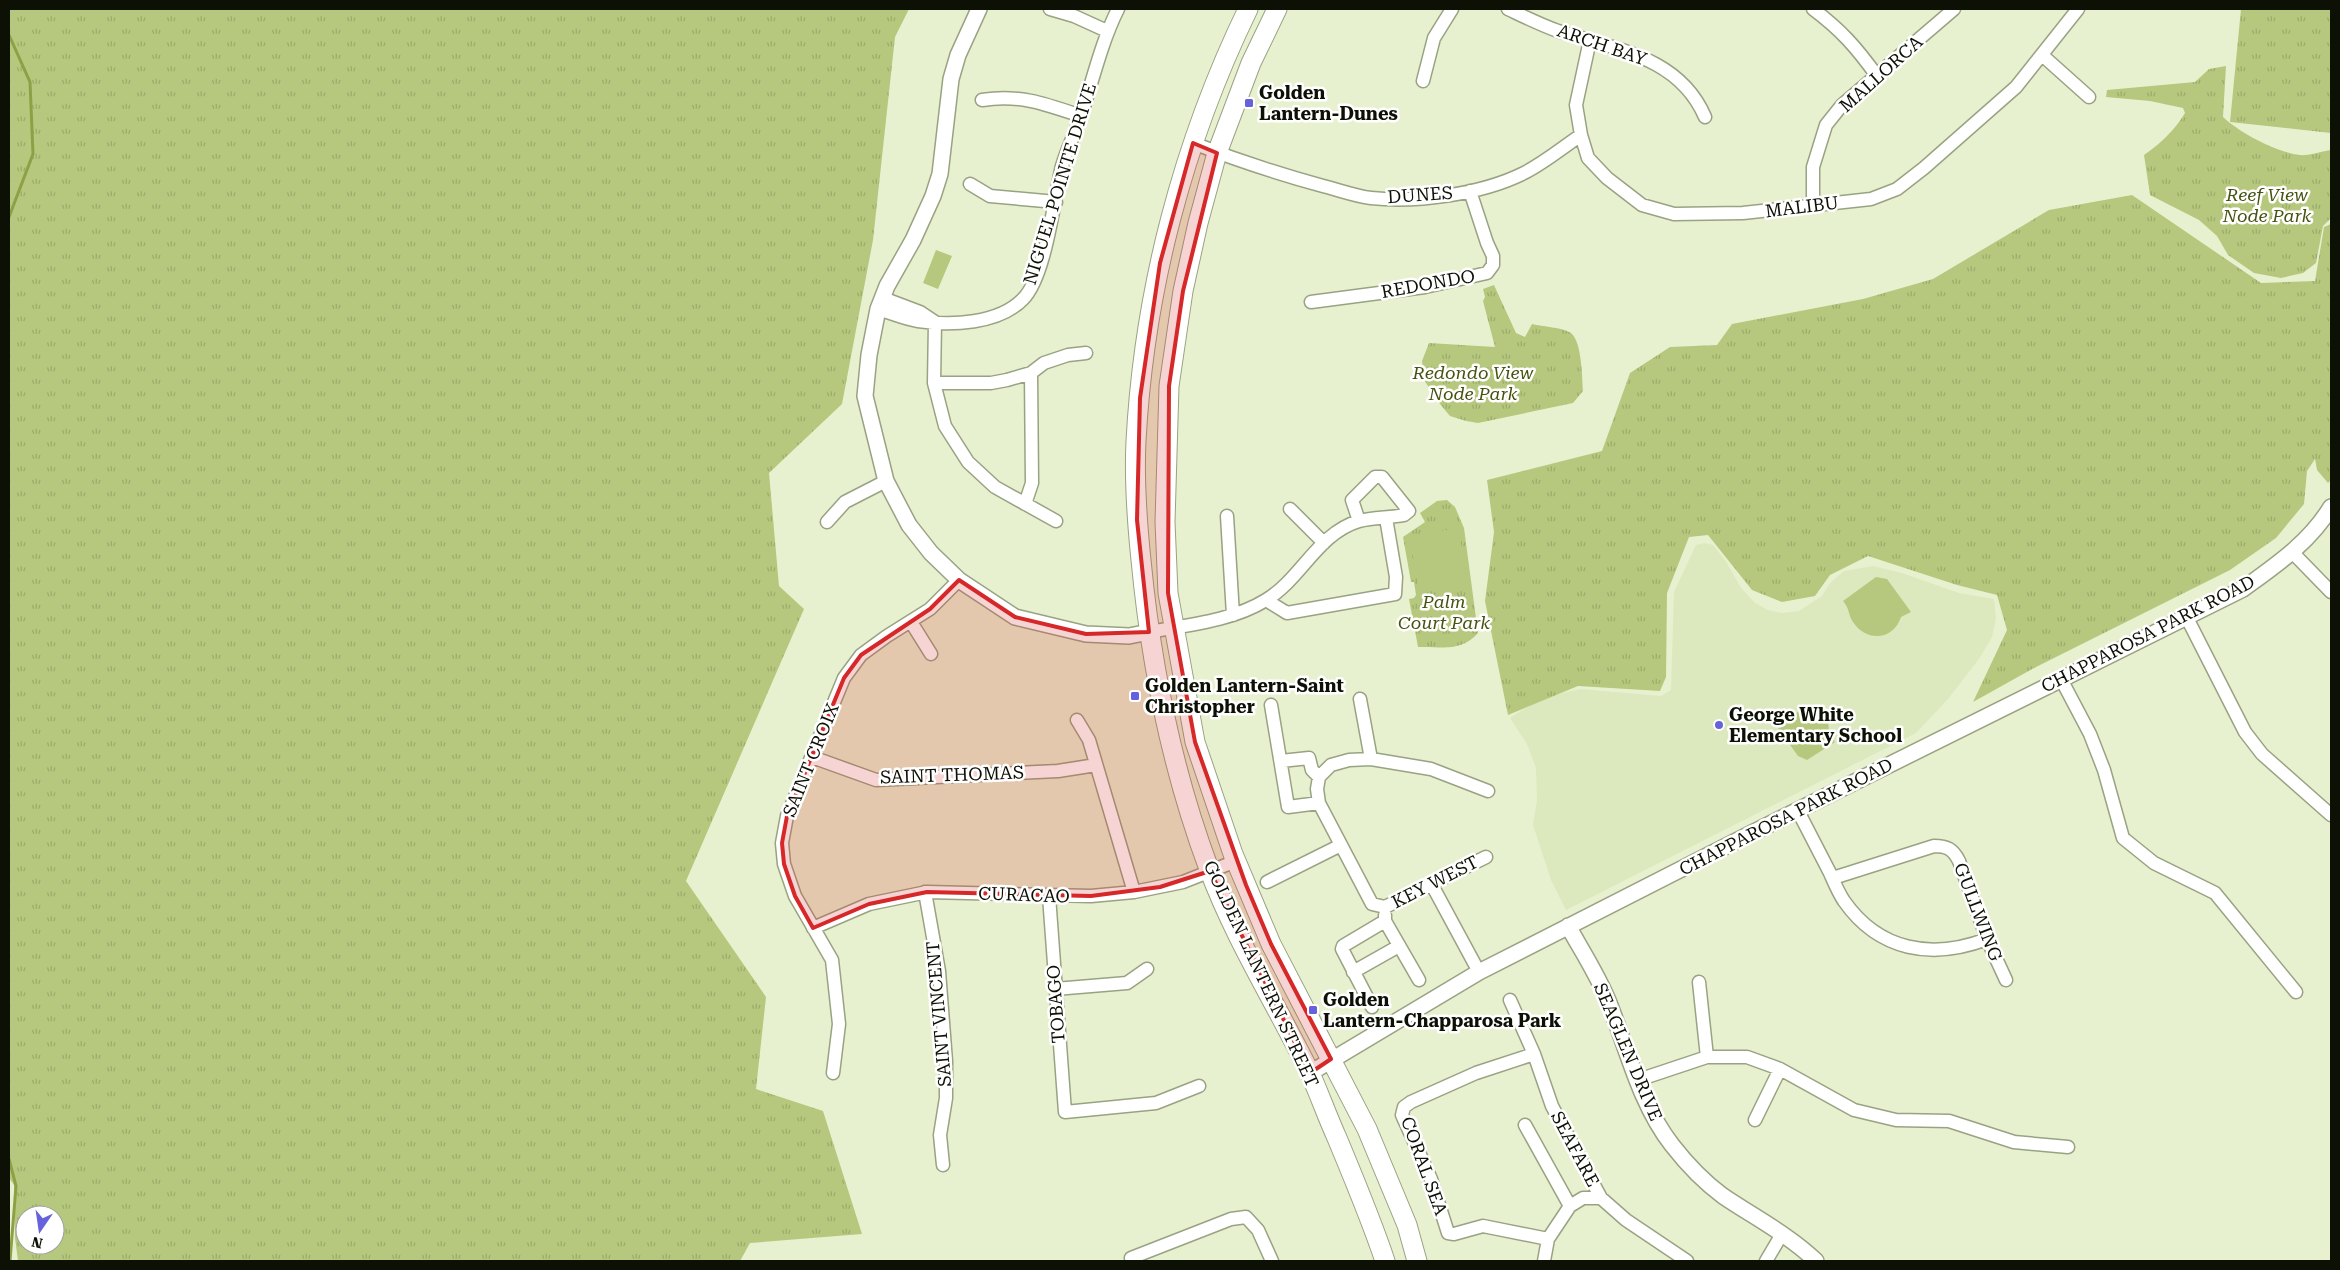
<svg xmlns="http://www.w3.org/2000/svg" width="2340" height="1270" font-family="'Roboto Serif',serif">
  <defs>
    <pattern id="grass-tufts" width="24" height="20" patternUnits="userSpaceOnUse" patternTransform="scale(1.25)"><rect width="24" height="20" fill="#b6c87d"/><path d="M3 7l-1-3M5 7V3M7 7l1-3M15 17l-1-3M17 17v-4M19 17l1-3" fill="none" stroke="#9bab6b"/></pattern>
  </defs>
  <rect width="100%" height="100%" fill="#e8f1cf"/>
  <!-- built -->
  <path fill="#dce8be" d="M1704,543l9,2 12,15 16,28 14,15 13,7 14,3 17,-2 23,-15 8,-13 14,-12 29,-5 29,7 57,20 35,6 2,19 -4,19 -13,22 -31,40 -32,34 -350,177 -15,-30 -18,-55 4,-25 -1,-32 -9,-24 -17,-26 33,-21 38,-8 80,7 10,-6 3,-98 22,-47z"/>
  <!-- grass -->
  <path fill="url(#grass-tufts)" fill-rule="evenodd" d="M9,9h900l-14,28 -22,203 -31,164 -73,69 10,113 25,23 -118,272 80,116 -10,92 67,22 39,123 -112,9 -10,18h-722l-3,-23 -1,-53 -5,-7zM25,1215h30v30h-30z
    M2241,9h90v124l-101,-11z
    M2226,66l-3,51c17,16 53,35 77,38 9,1 22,-4 31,-5v68l-8,8 -7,37 -13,10 -22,5 -27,-5 -26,-18 -11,-19 -18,-16 -49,-25 -6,-40c17,-12 30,-24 41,-42l-2,-5 -33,-7 -44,-4 1,-7 88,-8 14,-13z
    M2132,195l129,88 54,-2 9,-54 7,-3v256l-3,3 -11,-13 -2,-11 -8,12 -3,33 -28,34 -46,32 -194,97 -63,35 34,-72 -10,-35 -40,-10 -89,-29 -38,19 -15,21 -33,6 -30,-12 -44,-55 -19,2 -22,56 -1,84 -6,14 -82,-5 -70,29 -23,-114 9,-69 -7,-52 115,-29 28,-78 40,-26 47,-2 15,-21 131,-25 70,-20 116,-69z
    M1494,285l22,48 9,4 7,-13c11,3 30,3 39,9 11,9 11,44 12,58l-10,12 -95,20 -12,-2 -16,-5 -10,-12 -16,-24 -2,-19 7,-18 66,4 -12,-46 2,-4 -2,-8z
    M1447,500l8,7 9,21 14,105c-18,20 -36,13 -60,14l-9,-48 5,-1 2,-3 -2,-13h-3l-8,-45 22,-15 -5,-9 17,-12z"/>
  <!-- pitch -->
  <path fill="#b6c87d" d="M936,250l16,6 -14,33 -15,-6z
    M1454,529l5,3 8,45 -4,5 -40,6 -5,-3 -8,-46 3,-4z
    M1876,577l11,2 24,33 -10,5c-8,24 -35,25 -48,5 -5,-7 -3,-13 -10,-21z
    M1808,707l10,3 10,10 1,12 6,10 -28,18 -9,-4 -20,-28c13,-7 14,-16 30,-21z"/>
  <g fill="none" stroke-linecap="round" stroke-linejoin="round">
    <!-- stream -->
    <path stroke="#8da046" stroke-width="3" d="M9,35l21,47 3,72 -24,63
      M9,1159l7,27 -6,75"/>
    <!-- minor casing -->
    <g stroke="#99a282" stroke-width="15">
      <path id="minor" d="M1050,9l24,7 33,15
        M1508,9c17,8 33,16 50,22 56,18 121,25 147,86
        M1813,9c28,21 43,38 64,67
        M1590,40l-14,65 5,30 7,23 19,20 35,27 32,9 69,-1 128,-14 26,-10 27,-21 92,-81 62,-78
        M2042,55l47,42
        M1423,81l11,-43 18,-29
        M982,100c38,-6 64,4 99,16
        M1193,143c43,17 86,31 130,43 16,4 32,10 48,12 46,5 111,-4 153,-25 20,-10 38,-25 57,-38
        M970,184l20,12 66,6
        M1813,206v-39l13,-42 16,-20 112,-96
        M883,298l37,14 15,10
        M1311,302l114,-15 62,-14 6,-8v-9l-6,-13 -17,-52
        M878,309c13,4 27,10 40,12 33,5 81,3 105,-22 23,-23 31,-101 39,-133 5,-17 13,-33 19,-50 12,-36 20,-73 37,-107
        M935,322l-1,61 11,43 23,36 27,25 61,34
        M934,383h57l16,-3 24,-7 13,-10 24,-8 18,-2
        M1025,504l7,-21 -1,-110
        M1290,509l34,34
        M1227,516l6,99
        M827,522l18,-20 41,-21
        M2293,553l38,39
        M1266,600l21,13 108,-19 1,-17 -10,-59
        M2187,618l58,114 17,22 69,61
        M911,622l20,32
        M1149,632c39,-7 83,-11 117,-32 35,-21 52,-67 93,-79 14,-4 31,-3 45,-6l5,-4 -27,-34h-7l-23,23 7,21
        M2061,679l29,55 14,36 19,68 31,25 61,30 81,99
        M1360,699l11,60
        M1271,705l17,102 31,-4
        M1077,720l12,20 45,152
        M812,757l64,23 182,-9 38,-6
        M1281,761l28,-3 3,12 7,7
        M1319,777l12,-12 18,-5 22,-1 60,10 57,22
        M1319,777l-2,12 2,14 53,101 13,3
        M1798,811c11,21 21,41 32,62 4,9 8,19 14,28 35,50 88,59 143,38
        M1833,878l101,-32c13,0 19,3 25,15l28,78 19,41
        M1267,882l74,-37
        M1432,885l47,87
        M925,892l14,79 7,90v37l-6,37 3,30
        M1049,896l16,216 91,-9 43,-17
        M1385,907l101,-50
        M1385,915v6l34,59
        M813,928l56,-24 58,-12 164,4 43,-4 49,-10 53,-21
        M1353,972l46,-26
        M1699,982l8,75
        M1055,989l72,-6 20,-14
        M1510,1000l24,54 18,52 49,92 25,22 61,41
        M1372,1007l-30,-58 1,-3 42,-25
        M1534,1054l-58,19 -65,29 -7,5 -2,8 29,64 17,54 6,1 29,-8 65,13
        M833,1073l6,-49 -7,-64 -37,-64 -11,-32 -2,-21 5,-27 57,-138 17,-23 26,-19 43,-27 29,-29
        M1638,1080l69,-23h40l33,12 74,41 42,10 53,1 65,21 54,5
        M1755,1120l25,-51
        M1525,1125l45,81 -22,33 -4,22
        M1570,1206l13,-8h18
        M1131,1258l100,-39 15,-2 12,13 14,31
        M1766,1261l16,-27"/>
    </g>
    <!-- tertiary casing -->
    <g stroke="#99a282" stroke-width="18">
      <path id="tertiary" d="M979,9l-21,46 -7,24 -11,95 -7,22 -20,44 -26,46 -9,23 -9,46 -4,41 21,85 23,44 22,28 28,27 56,37 71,17 43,2 20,-4
        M1568,926c14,25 31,51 41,77 19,48 31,101 63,142 14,18 32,37 51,51 31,21 66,39 93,65
        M1310,1073l169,-101 273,-139 491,-244c33,-24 66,-46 88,-82"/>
    </g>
    <!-- primary casing -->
    <g stroke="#99a282" stroke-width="21">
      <path id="primary" d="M1248,9c-65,134 -104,282 -112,432 -2,40 1,80 5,119 10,105 31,210 68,309 26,70 67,135 100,202 10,22 18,45 28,67 17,41 34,81 48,123
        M1277,9l-26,54 -34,90 -19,70 -15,68 -14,95 -4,136 3,71 27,149 38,112 38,90 96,185 40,96 10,36"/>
    </g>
    <!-- minor -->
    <use href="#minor" stroke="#fff" stroke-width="12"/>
    <!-- tertiary -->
    <use href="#tertiary" stroke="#fff" stroke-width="15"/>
    <!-- primary -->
    <use href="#primary" stroke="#fff" stroke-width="19"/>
  </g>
  <!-- marked area -->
  <path fill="#d62828" fill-opacity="0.2" stroke="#d62828" stroke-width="4" stroke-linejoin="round" d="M1193,143l24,10 -34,138 -14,95 -1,207 27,149 51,143 25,59 60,115 -21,14 -100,-202 -50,16 -69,9 -164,-4 -58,12 -56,24 -18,-32 -11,-32 -2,-21 5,-27 57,-138 17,-23 69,-46 29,-29 56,37 71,17 63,-2 -12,-112 3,-122 20,-135z"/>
  <!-- markers -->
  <g fill="#6662db" stroke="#fff" stroke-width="2">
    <rect x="1244" y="98" width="10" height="10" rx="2.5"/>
    <rect x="1130" y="691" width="10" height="10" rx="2.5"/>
    <circle cx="1719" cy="725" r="5"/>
    <rect x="1308" y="1005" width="10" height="10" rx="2.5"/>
  </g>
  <g text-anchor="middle" stroke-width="5" stroke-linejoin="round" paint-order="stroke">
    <!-- street labels -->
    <g font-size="18" fill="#0d1005" stroke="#fff">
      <text transform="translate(1602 45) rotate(19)" y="6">ARCH BAY</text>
      <text transform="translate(1881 74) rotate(-42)" y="6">MALLORCA</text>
      <text transform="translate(1060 184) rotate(-73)" y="6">NIGUEL POINTE DRIVE</text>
      <text transform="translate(1420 195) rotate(-4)" y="6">DUNES</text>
      <text transform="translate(1802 207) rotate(-7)" y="6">MALIBU</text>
      <text transform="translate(1428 284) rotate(-10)" y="6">REDONDO</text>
      <text transform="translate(2148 634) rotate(-27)" y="6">CHAPPAROSA PARK ROAD</text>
      <text transform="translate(811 760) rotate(-68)" y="6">SAINT CROIX</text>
      <text transform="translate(952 775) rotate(-2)" y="6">SAINT THOMAS</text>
      <text transform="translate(1786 817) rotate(-27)" y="6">CHAPPAROSA PARK ROAD</text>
      <text transform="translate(1435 882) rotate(-27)" y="6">KEY WEST</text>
      <text transform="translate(1024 895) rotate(2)" y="6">CURACAO</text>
      <text transform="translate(1978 912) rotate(69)" y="6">GULLWING</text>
      <text transform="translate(1261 974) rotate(65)" y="6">GOLDEN LANTERN STREET</text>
      <text transform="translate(1056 1004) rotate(-94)" y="6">TOBAGO</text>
      <text transform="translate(939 1014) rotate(-95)" y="6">SAINT VINCENT</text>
      <text transform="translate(1628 1052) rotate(67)" y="6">SEAGLEN DRIVE</text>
      <text transform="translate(1575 1149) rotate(62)" y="6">SEAFARE</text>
      <text transform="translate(1424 1166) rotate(70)" y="6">CORAL SEA</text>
    </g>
    <!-- poi labels -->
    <g font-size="18" font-weight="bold" fill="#0d1005" stroke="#fff" text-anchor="start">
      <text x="1259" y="99">Golden<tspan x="1259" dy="21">Lantern-Dunes</tspan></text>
      <text x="1145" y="692">Golden Lantern-Saint<tspan x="1145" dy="21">Christopher</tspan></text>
      <text x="1729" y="721">George White<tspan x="1729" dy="21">Elementary School</tspan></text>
      <text x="1323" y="1006">Golden<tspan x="1323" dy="21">Lantern-Chapparosa Park</tspan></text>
    </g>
    <!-- park labels -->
    <g font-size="18" font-style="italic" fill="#46520f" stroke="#fff">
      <text x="2267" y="201">Reef View<tspan x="2267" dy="21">Node Park</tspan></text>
      <text x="1473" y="379">Redondo View<tspan x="1473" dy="21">Node Park</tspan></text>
      <text x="1444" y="608">Palm<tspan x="1444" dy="21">Court Park</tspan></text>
    </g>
  </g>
  <!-- border -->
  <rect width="2340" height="1270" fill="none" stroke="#0d1005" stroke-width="20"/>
  <!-- north arrow -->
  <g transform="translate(40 1230) rotate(193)"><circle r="24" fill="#ffffff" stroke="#9e9f9b"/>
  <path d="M0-4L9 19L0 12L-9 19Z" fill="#6662db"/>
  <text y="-8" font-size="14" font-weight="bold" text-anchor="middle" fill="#0d1005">N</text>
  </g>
</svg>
